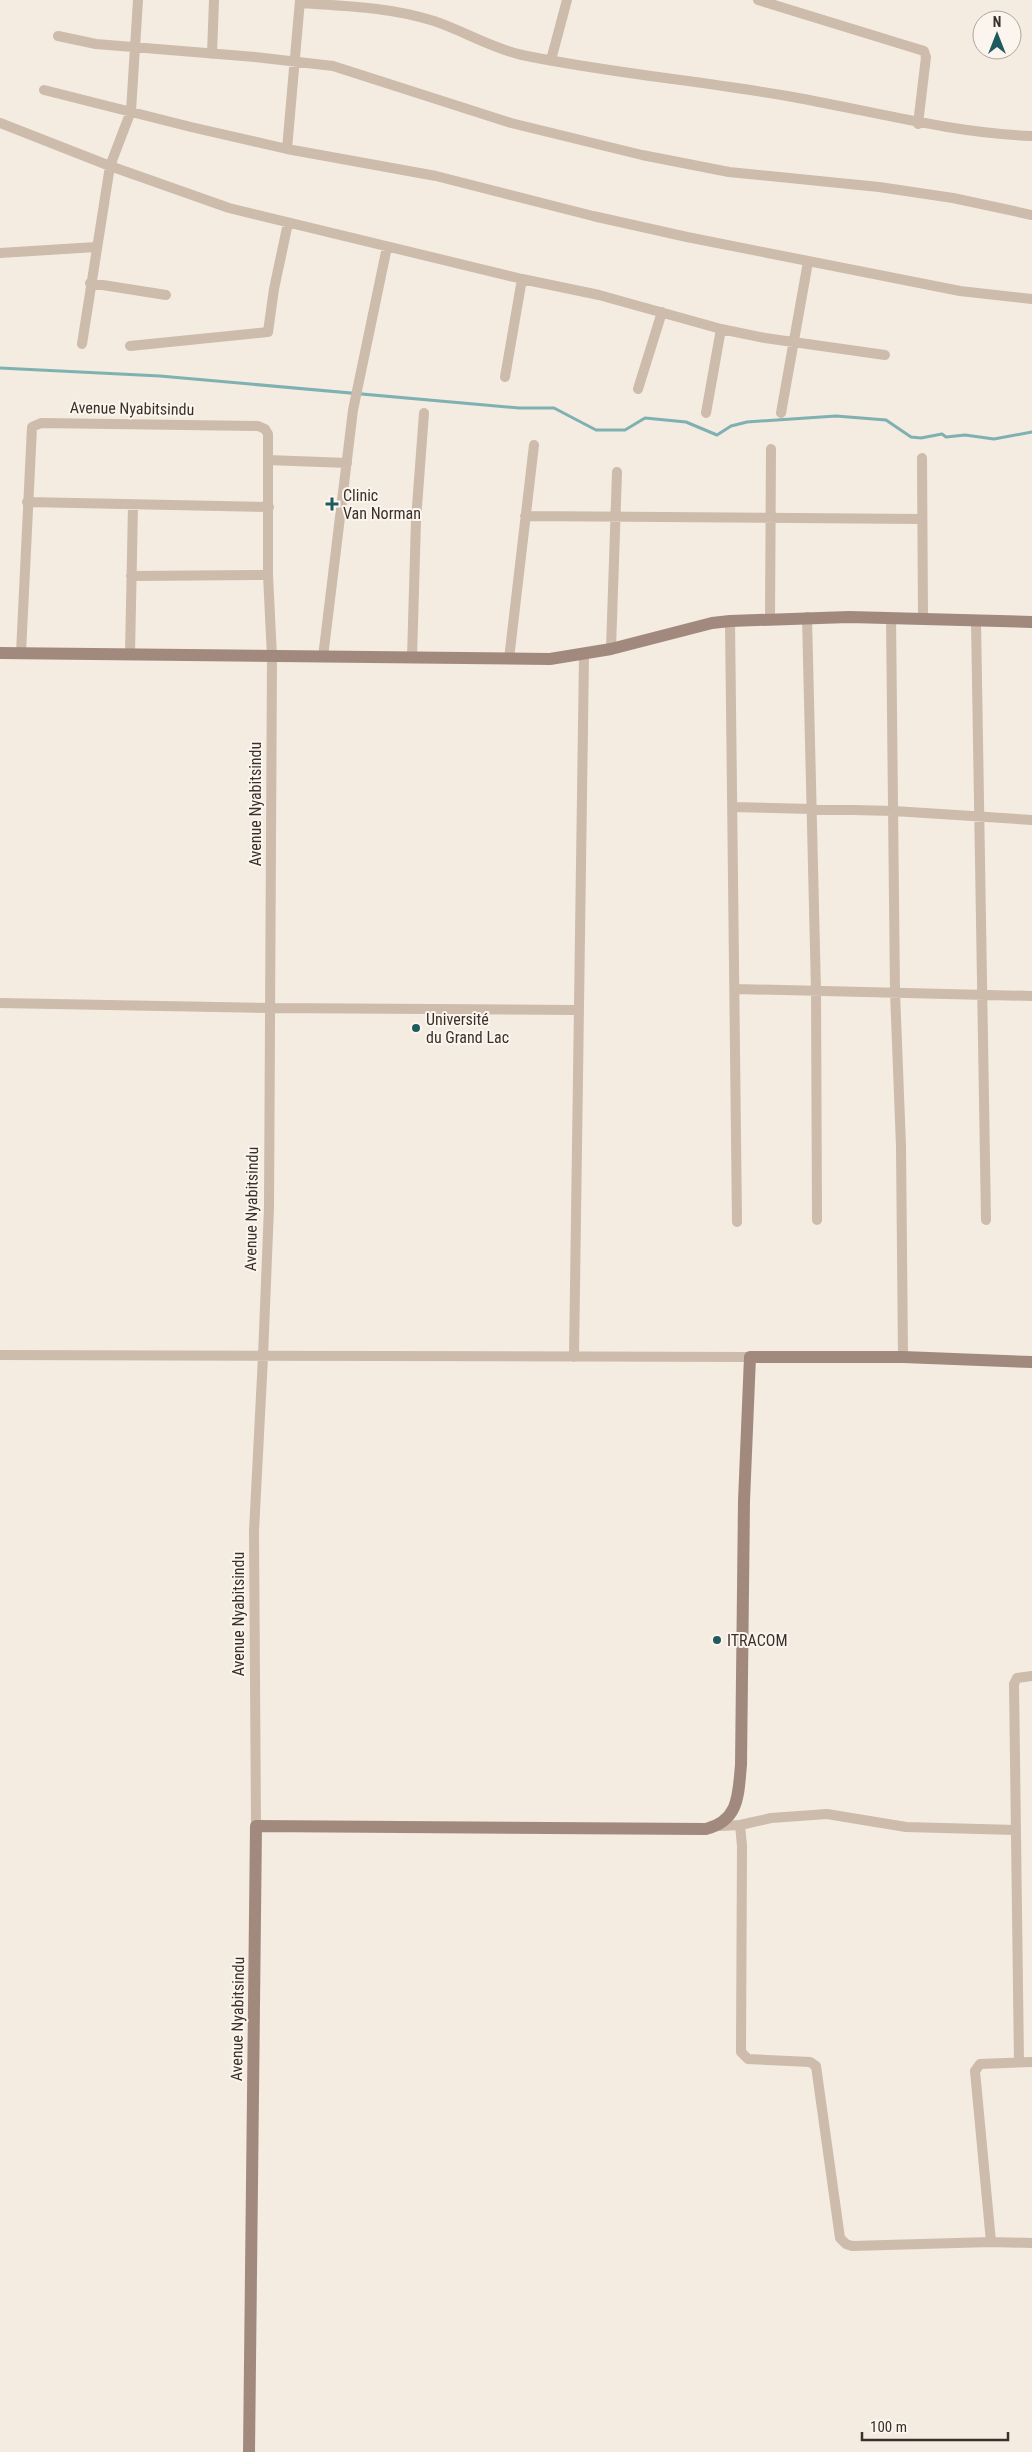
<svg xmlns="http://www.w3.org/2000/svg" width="1032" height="2452" font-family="'Roboto Condensed',sans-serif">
  <rect width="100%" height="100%" fill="#f4ebe1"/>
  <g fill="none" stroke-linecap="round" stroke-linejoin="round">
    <!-- stream -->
    <path stroke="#7fb0b2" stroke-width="3" d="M0,368l160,8 359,32h35l42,22h29l20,-12 41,4 31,13 14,-9 16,-4 89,-6 50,4 25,17 10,1 21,-4 4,3 19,-2 29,4 38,-7"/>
    <!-- street -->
    <path stroke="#cdbbac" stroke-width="10" d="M758,0l166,51 2,6 -8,67
      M300,3c45,3 91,4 134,18 30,10 57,27 88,34 91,19 184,26 276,43 78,14 154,35 234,38
      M58,36l38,8 159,13 78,9 178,57 131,32 87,17 150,15 74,11 79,17
      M212,54l2,-54
      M551,60l16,-60
      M44,90l147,37 96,22 149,27 157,40 94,21 273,54 72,8
      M0,123l110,43 119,42 293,71 77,16 122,34 44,9 120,17
      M287,149l13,-149
      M0,253l96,-6
      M90,283l76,12
      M82,344l28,-178 21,-55 7,-111
      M130,346l138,-14 6,-43 14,-66
      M505,377l17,-98
      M638,389l24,-77
      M706,413l15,-84
      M781,413l27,-151
      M922,458l1,160
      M268,460l79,3
      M27,502l242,5
      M525,516l396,3
      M131,576l137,-1
      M807,617l9,374 1,229
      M770,618l1,-169
      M891,618l4,374 6,154 2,211
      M730,621l7,601
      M976,621l10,599
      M611,649l6,-177
      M21,653l11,-226 9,-4 217,3 7,3 3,5v141l4,82 -3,550 -6,150 -9,174 2,295
      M130,654l3,-148
      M323,657l30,-247 34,-163
      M412,658l4,-138 8,-107
      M509,659l25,-214
      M732,807l162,4 138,9
      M736,989l296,7
      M0,1003l270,5 307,2
      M0,1355l750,2
      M574,1357l10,-702
      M740,1825l31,-7 56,-4 79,13 110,3
      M720,1826l20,-1 2,21 -1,206 7,7 62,3 6,4 24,172 6,6 6,2 139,-4 41,1
      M1019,2062l-5,-378 3,-6 15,-2
      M991,2242l-16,-171 5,-7 52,-2"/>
    <!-- secondary -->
    <path stroke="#a18a7d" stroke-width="12" d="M0,653l550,6 61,-10 101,-26 18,-2 119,-4 183,5
      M249,2452l7,-626 450,3c34,-9 32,-35 35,-64l3,-264 6,-144h153l129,5"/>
  </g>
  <!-- markers -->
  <g fill="#1f5a5e" stroke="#fbf5ee" stroke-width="2">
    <path d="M329.5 496.5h5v5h5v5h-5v5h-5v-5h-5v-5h5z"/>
    <circle cx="416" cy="1028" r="5"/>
    <circle cx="717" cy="1640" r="5"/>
  </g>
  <g text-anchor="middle" stroke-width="4" stroke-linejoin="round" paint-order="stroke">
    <!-- street labels -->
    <g font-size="16" fill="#3b302b" stroke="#fbf5ee">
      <text transform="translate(132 408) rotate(1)" y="6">Avenue Nyabitsindu</text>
      <text transform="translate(255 804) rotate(-90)" y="6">Avenue Nyabitsindu</text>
      <text transform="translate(251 1209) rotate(-89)" y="6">Avenue Nyabitsindu</text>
      <text transform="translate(238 1614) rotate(-90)" y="6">Avenue Nyabitsindu</text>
      <text transform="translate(237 2019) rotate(-89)" y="6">Avenue Nyabitsindu</text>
    </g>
    <!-- poi labels -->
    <g font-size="16" fill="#3b302b" stroke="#fbf5ee" text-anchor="start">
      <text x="343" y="501">Clinic<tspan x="343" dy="18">Van Norman</tspan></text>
      <text x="426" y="1025">Université<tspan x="426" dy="18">du Grand Lac</tspan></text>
      <text x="727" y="1646">ITRACOM</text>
    </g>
  </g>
  <!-- north arrow -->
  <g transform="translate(997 35)"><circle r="24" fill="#fbf5ee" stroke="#aea6a0"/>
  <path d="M0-4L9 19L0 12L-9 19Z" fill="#1f5a5e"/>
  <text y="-8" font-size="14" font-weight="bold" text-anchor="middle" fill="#3b302b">N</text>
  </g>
  <!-- scale -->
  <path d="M862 2432v8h146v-8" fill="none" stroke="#3b302b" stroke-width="2.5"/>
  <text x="870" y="2432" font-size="15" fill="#3b302b" stroke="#fbf5ee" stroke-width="4" paint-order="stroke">100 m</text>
</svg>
